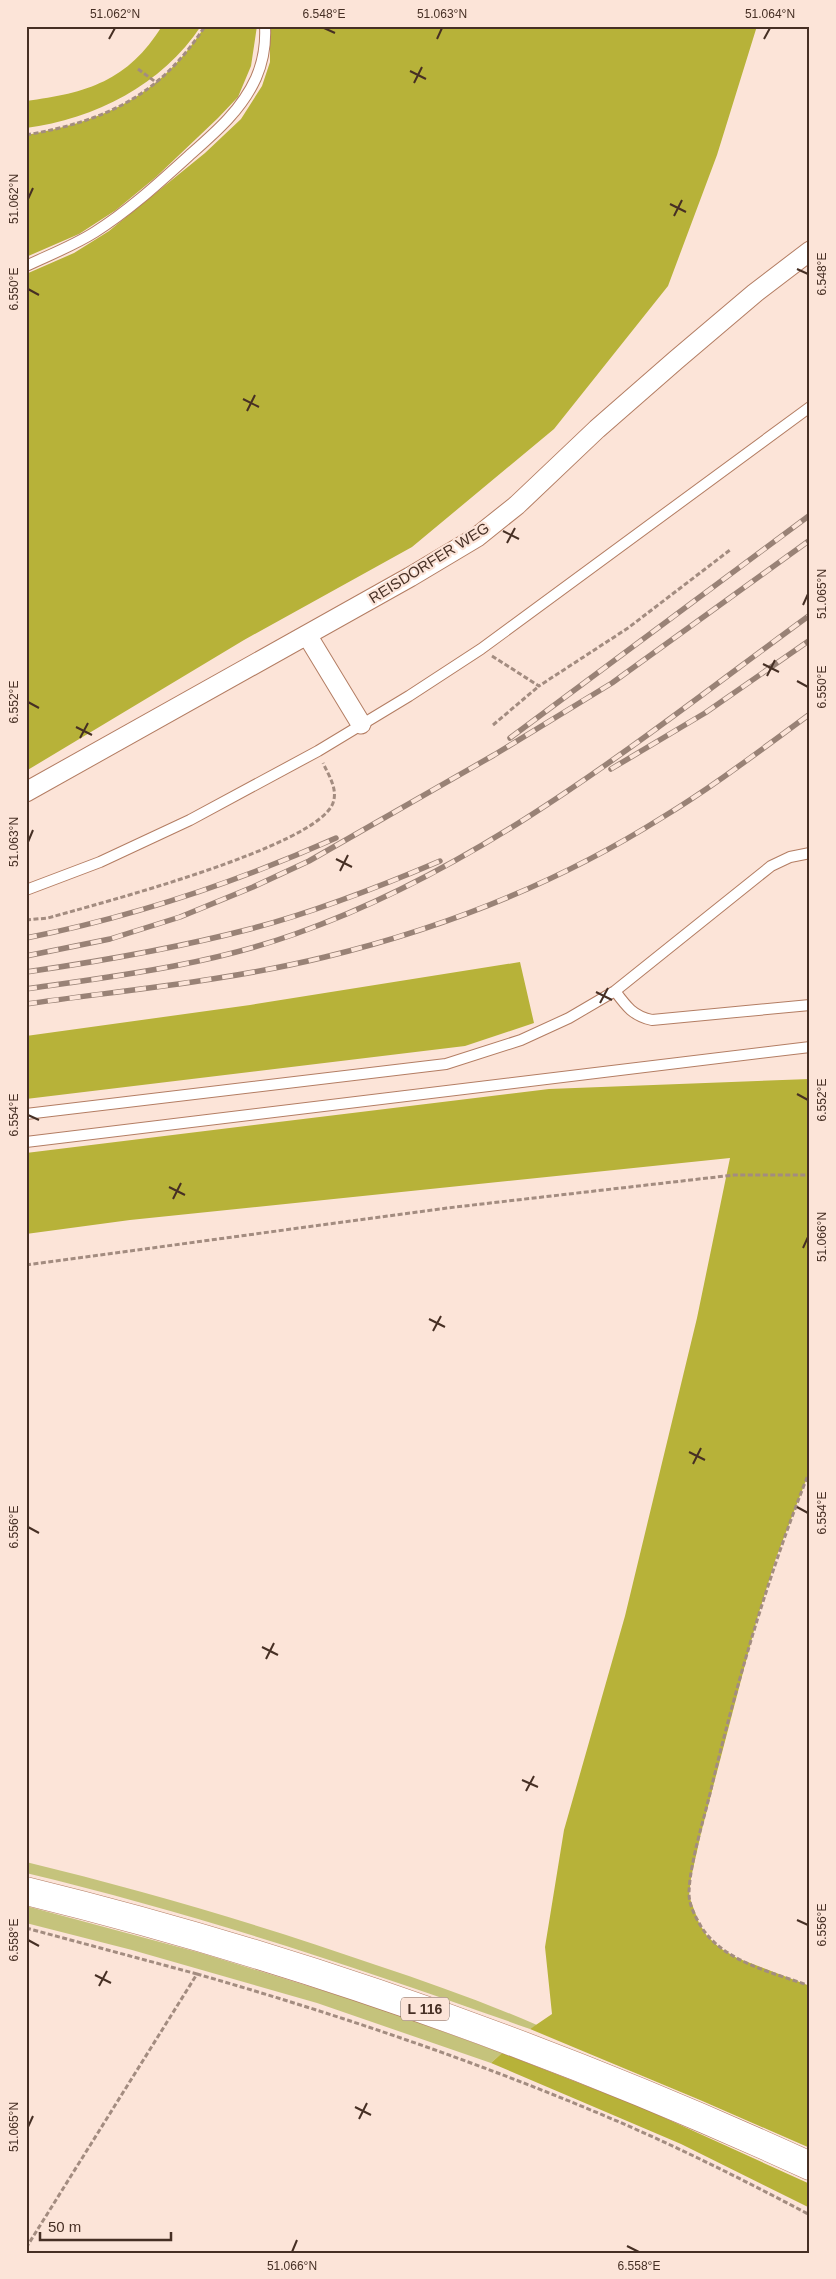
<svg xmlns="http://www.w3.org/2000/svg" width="836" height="2279" font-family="Arial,sans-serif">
  <rect width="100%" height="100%" fill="#fce4d8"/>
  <!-- green -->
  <path fill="#c5c37c" d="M26,1862c119,29 235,63 350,103 54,18 108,37 161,60l-7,4c-165,-59 -332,-115 -504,-156z
    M26,1906l175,47 172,53 129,47 -11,10 -174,-60 -185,-53 -106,-27z"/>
  <!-- forest -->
  <path fill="#b7b239" d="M162,26h39c-39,59 -106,93 -175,102v-27c61,-8 102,-20 136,-75z
    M205,26h52l-6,40 -13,31 -20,21 -62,59 -40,33 -37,24 -53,23v-122c79,-14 134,-39 179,-109z
    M270,26h487l-40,129 -49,131 -114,143 -142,118 -168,93 -218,131v-497l48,-21 35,-22 96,-78 36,-34 21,-33 8,-24z
    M520,962l14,61 -69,23 -439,53v-63l224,-31z
    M810,1079v391l-34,88 -19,61 -56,214 -10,45 -2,18 10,27 8,13 13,12 17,10 73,28v162l-110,-48 -170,-71 22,-15 -7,-67 19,-117 61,-214 72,-298 33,-160 -600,62 -104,14v-81l523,-64z
    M502,2053l141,55 167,76v24l-129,-64 -190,-81z"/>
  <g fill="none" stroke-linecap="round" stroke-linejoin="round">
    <!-- service casing -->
    <g stroke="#b37d63" stroke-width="12">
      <path id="service" d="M26,266c23,-11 47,-20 69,-34 35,-22 66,-51 97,-79 25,-22 50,-44 64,-75 7,-16 10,-34 9,-52
        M26,890l74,-28 90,-42 128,-69 91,-55 72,-47 329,-242
        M615,991c11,15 18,25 37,29l158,-15
        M26,1114l420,-50 75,-24 48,-22 46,-27 156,-125 19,-9 20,-4
        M26,1142l784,-95"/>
    </g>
    <!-- minor casing -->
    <g stroke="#b37d63" stroke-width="21">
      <path id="minor" d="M307,635l54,89
        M26,792l384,-215 67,-40 40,-32 80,-76 79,-69 79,-67 55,-42"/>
    </g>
    <!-- primary casing -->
    <g stroke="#b37d63" stroke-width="29">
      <path id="primary" d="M26,1891c270,66 531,159 784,275"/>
    </g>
    <!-- path -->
    <path stroke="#a38c80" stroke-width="3" stroke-dasharray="5 2.5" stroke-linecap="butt" d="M138,69l19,14
      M26,135c79,-14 134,-39 179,-109
      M492,656l47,30 89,-58 102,-78
      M493,725l46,-39
      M26,920l22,-2c49,-14 269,-71 285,-115 5,-14 -4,-27 -10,-40
      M26,1265l421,-57 287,-33h76
      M810,1470c-41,103 -72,208 -98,315 -7,32 -22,75 -23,108 0,10 4,19 9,28 20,40 74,51 112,65
      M26,1928l171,46
      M26,2248l171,-274c136,39 270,84 401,139 72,30 142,65 212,102"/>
    <!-- service -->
    <use href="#service" stroke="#fff" stroke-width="10"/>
    <!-- minor -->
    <use href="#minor" stroke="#fff" stroke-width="19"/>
    <!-- primary -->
    <use href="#primary" stroke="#fff" stroke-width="28"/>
    <!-- rail casing -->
    <g stroke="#998276" stroke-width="5.5">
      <path id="rail" d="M510,738l300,-223
        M611,769l94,-56 105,-73
        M26,938c106,-21 211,-56 310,-100
        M26,956l84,-17 70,-22 73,-30 56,-26 185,-106 118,-72 198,-143
        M26,972c76,-11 151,-24 224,-43 65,-17 129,-42 190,-68
        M26,989c91,-13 182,-24 269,-55 193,-68 352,-200 515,-319
        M26,1004c100,-14 201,-23 299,-47 119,-29 235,-75 338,-140 51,-31 99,-68 147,-103"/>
    </g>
    <!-- rail -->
    <use href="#rail" stroke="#fce4d8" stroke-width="4" stroke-dasharray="11" stroke-linecap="butt"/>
  </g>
  <!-- ticks -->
  <path fill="none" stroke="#462f24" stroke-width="2" d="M324,28l11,5M109,39l6,-11M437,39l5,-11M764,39l6,-11M410,71l16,8M414,83l8,-16M28,199l5,-11M670,204l16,8M674,216l8,-16M797,269l11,5M28,289l11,6M243,399l16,8M247,411l8,-16M503,531l16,8M507,543l8,-15M803,605l5,-11M763,664l16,8M767,676l8,-16M797,681l11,6M28,702l11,6M76,727l16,8M80,738l8,-15M28,842l5,-12M336,859l16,8M340,871l8,-16M596,992l16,8M600,1003l8,-15M797,1094l11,6M28,1115l11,5M169,1187l16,8M173,1199l8,-16M803,1248l5,-11M429,1319l16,8M433,1331l8,-15M689,1452l16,8M693,1464l8,-16M797,1507l11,6M28,1527l11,6M262,1647l16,8M266,1659l8,-16M522,1780l16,7M526,1791l8,-15M797,1920l11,5M28,1940l11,6M95,1975l16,8M99,1986l8,-15M355,2107l16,8M359,2119l8,-16M28,2127l5,-11M627,2246l12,6M292,2252l5,-12"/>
  <g text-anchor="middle" stroke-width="4.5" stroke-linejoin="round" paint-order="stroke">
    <!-- shield labels -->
    <rect fill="#fce4d8" stroke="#7d655a" stroke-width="1" x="401" y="1997.5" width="48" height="23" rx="4"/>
    <g font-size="14" font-weight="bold" fill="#462f24">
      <text x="425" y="2014">L 116</text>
    </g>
    <!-- street labels -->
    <g font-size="15" fill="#462f24" stroke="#fce4d8">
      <text transform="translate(429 563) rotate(-32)" y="5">REISDORFER WEG</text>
    </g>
  </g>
  <!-- border -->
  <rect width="836" height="2279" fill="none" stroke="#fce4d8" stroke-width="55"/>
  <!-- scale -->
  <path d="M40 2232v8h131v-8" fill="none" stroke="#462f24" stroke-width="2.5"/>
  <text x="48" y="2232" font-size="15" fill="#462f24" stroke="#fce4d8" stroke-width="4" paint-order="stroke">50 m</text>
  <rect x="28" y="28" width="780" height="2224" fill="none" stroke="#462f24" stroke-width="2"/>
  <g font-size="12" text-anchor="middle" fill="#462f24">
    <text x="115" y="18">51.062°N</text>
    <text x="324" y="18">6.548°E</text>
    <text x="442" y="18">51.063°N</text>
    <text x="770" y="18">51.064°N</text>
    <text transform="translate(14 199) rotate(-90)" y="4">51.062°N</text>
    <text transform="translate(822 274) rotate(-90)" y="4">6.548°E</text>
    <text transform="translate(14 289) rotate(-90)" y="4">6.550°E</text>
    <text transform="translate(822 594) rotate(-90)" y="4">51.065°N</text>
    <text transform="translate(822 687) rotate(-90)" y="4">6.550°E</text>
    <text transform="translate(14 702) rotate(-90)" y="4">6.552°E</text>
    <text transform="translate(14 842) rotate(-90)" y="4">51.063°N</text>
    <text transform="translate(822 1100) rotate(-90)" y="4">6.552°E</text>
    <text transform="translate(14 1115) rotate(-90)" y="4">6.554°E</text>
    <text transform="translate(822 1237) rotate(-90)" y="4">51.066°N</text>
    <text transform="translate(822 1513) rotate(-90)" y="4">6.554°E</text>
    <text transform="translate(14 1527) rotate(-90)" y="4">6.556°E</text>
    <text transform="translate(822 1925) rotate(-90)" y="4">6.556°E</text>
    <text transform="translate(14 1940) rotate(-90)" y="4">6.558°E</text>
    <text transform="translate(14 2127) rotate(-90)" y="4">51.065°N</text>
    <text x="292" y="2270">51.066°N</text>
    <text x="639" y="2270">6.558°E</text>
  </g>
</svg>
